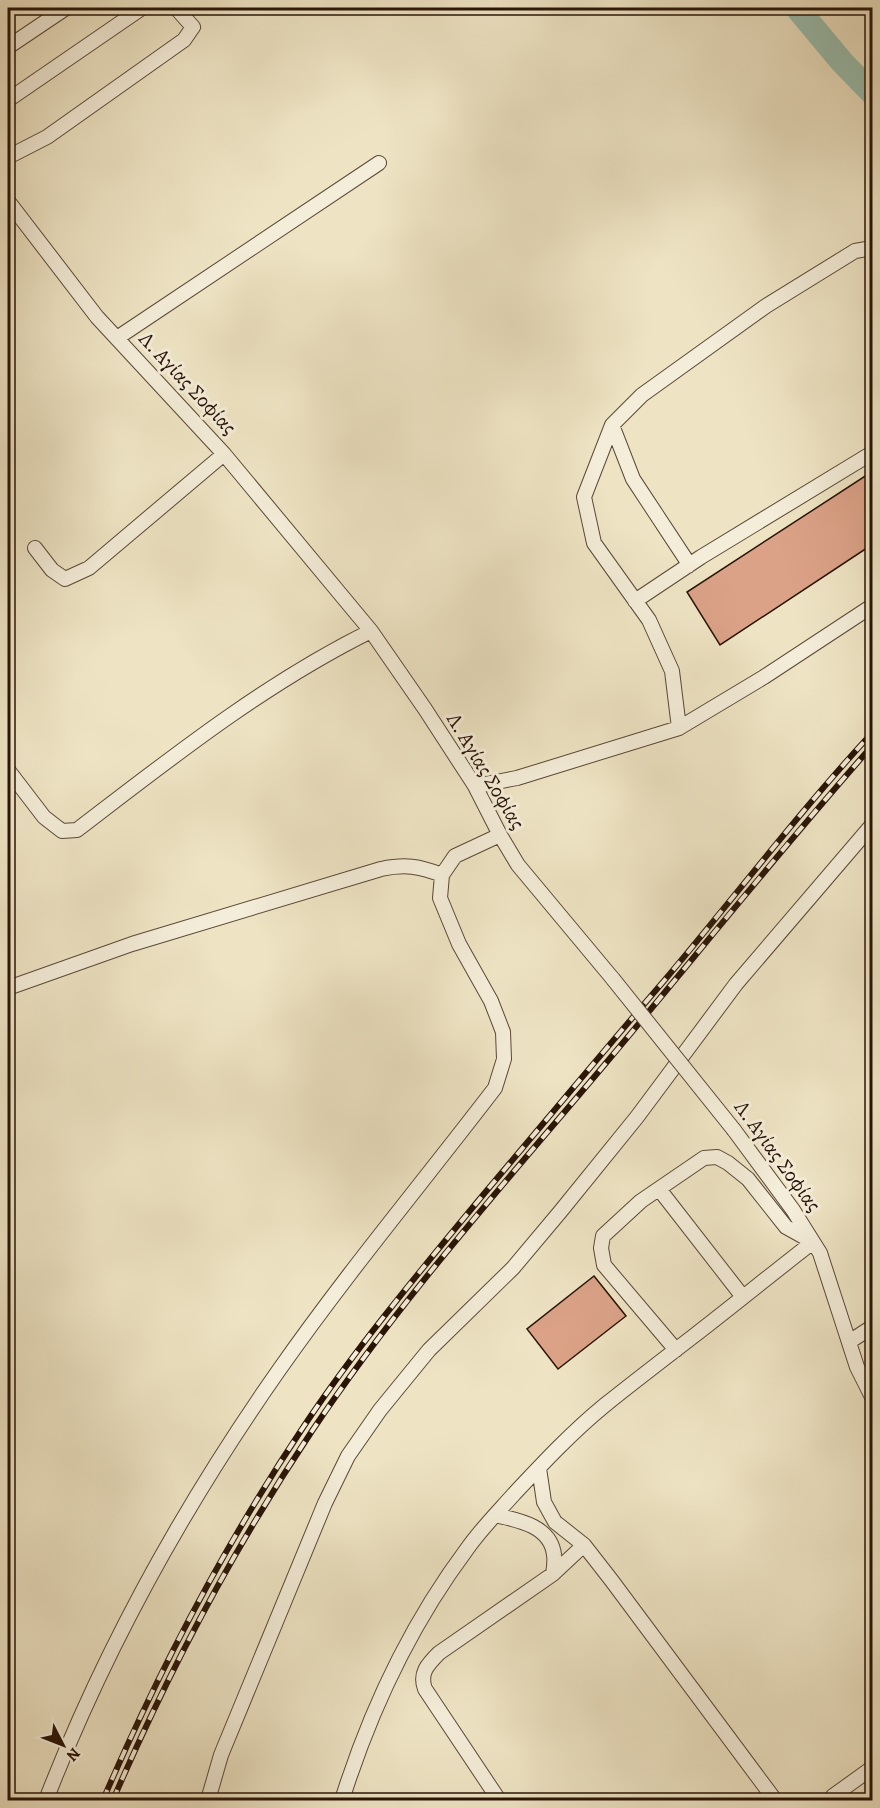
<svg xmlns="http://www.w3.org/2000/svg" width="880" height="1808" font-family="Alegreya,serif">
  <rect width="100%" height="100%" fill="#eee4c4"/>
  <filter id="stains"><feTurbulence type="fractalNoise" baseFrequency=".00333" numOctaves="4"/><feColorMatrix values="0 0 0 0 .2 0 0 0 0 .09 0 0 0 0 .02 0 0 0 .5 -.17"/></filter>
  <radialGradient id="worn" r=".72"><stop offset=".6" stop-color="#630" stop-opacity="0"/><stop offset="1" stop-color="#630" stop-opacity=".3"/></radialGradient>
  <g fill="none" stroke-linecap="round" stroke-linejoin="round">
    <!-- river -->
    <path stroke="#9abfaf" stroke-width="24" d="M797,8l45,54 30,31"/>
  </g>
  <!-- building -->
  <path fill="#dba288" stroke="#291407" stroke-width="1.5" d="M873,471v73l-153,101 -33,-53z
    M594,1276l32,40 -68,53 -31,-40z"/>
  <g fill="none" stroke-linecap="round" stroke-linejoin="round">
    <!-- minor casing -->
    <g stroke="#5a4836" stroke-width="16">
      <path id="minor" d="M8,47l58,-39
        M8,100l134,-92
        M8,157l39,-20 137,-97 9,-13 -17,-19
        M8,201l89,116 127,137 147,177 54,78 50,77 25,49 18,30 95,114
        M117,338l262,-175
        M612,425l21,54 54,82 1,5
        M35,548l17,22 13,9 24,-11 135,-114
        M635,601l66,-44 171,-104
        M679,728l-7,-57 -23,-51 -55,-77 -10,-46 28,-72 30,-30 124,-89 89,-55 17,-3
        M8,770l36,47 18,14 15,-1c94,-72 187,-146 294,-199
        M475,786l42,-8 162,-50 85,-51 108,-71
        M8,988l124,-44 249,-75c24,-5 38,-3 61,6
        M734,1130l59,80 27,43 37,114 15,30
        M659,1189l84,108
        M849,1342l23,-15
        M539,1468l5,34 11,20 29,23 28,36 163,219
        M495,1515c23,5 56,11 59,40 1,6 0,13 -1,19
        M46,1800c59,-152 139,-296 233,-430 68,-97 144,-188 216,-282l9,-29 -1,-27 -12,-31 -32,-57 -19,-46 2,-23 13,-19 45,-21
        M208,1800l13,-45 104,-252 23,-47 32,-46 49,-60 84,-82 47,-56 77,-95 99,-133 136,-159
        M342,1800c28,-89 69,-176 125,-251 14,-20 31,-37 47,-55 29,-31 58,-62 91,-89 30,-24 60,-47 90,-70 40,-31 78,-62 118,-93l-27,-15 -38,-48 -20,-16 -11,-6 -13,1 -63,43 -38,35 -2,12 3,17 72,85
        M499,1800l-74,-111c-6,-16 3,-25 14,-36l114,-79 31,-29
        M832,1800l1,-4 39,-28"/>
    </g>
    <!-- minor -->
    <use href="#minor" stroke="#f4edd9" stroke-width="14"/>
    <!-- rail casing -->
    <g stroke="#291407" stroke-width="6">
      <path id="rail" d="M103,1800c56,-130 122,-256 201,-374 54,-81 117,-156 179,-231 60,-71 119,-142 180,-213 70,-83 136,-170 209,-249
        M113,1800c55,-128 121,-252 199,-369 87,-130 193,-248 294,-368 89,-106 175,-214 266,-317"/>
    </g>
    <!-- rail -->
    <use href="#rail" stroke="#f4edd9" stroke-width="4" stroke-dasharray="11" stroke-linecap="butt"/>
    <!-- minor-bridge casing -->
    <g stroke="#5a4836" stroke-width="16" stroke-linecap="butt">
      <path id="minor-bridge" d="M613,979l121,151"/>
    </g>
    <!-- minor-bridge -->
    <use href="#minor-bridge" stroke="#f4edd9" stroke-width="14"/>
  </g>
  <g text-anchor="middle" stroke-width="6" stroke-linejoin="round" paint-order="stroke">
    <!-- street labels -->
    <g font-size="21" fill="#291407" stroke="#f4edd9">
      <text transform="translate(188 383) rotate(47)" y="7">Λ. Αγίας Σοφίας</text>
      <text transform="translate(486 771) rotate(59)" y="7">Λ. Αγίας Σοφίας</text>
      <text transform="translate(778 1156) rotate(54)" y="7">Λ. Αγίας Σοφίας</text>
    </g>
  </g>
  <!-- margin -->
  <rect width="880" height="1808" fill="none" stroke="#eee4c4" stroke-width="30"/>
  <rect x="9" y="9" width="862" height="1790" fill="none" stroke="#291407" stroke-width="3"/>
  <rect x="15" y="15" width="850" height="1778" fill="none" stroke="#291407" stroke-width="1.5"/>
  <!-- north arrow -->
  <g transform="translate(63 1745) rotate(132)" stroke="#f4edd9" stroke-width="4.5" paint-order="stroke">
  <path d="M0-4.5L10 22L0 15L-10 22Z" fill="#291407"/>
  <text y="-9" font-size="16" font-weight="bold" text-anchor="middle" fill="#291407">N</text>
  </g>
  <rect width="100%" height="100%" filter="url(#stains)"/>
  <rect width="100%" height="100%" fill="url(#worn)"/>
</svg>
